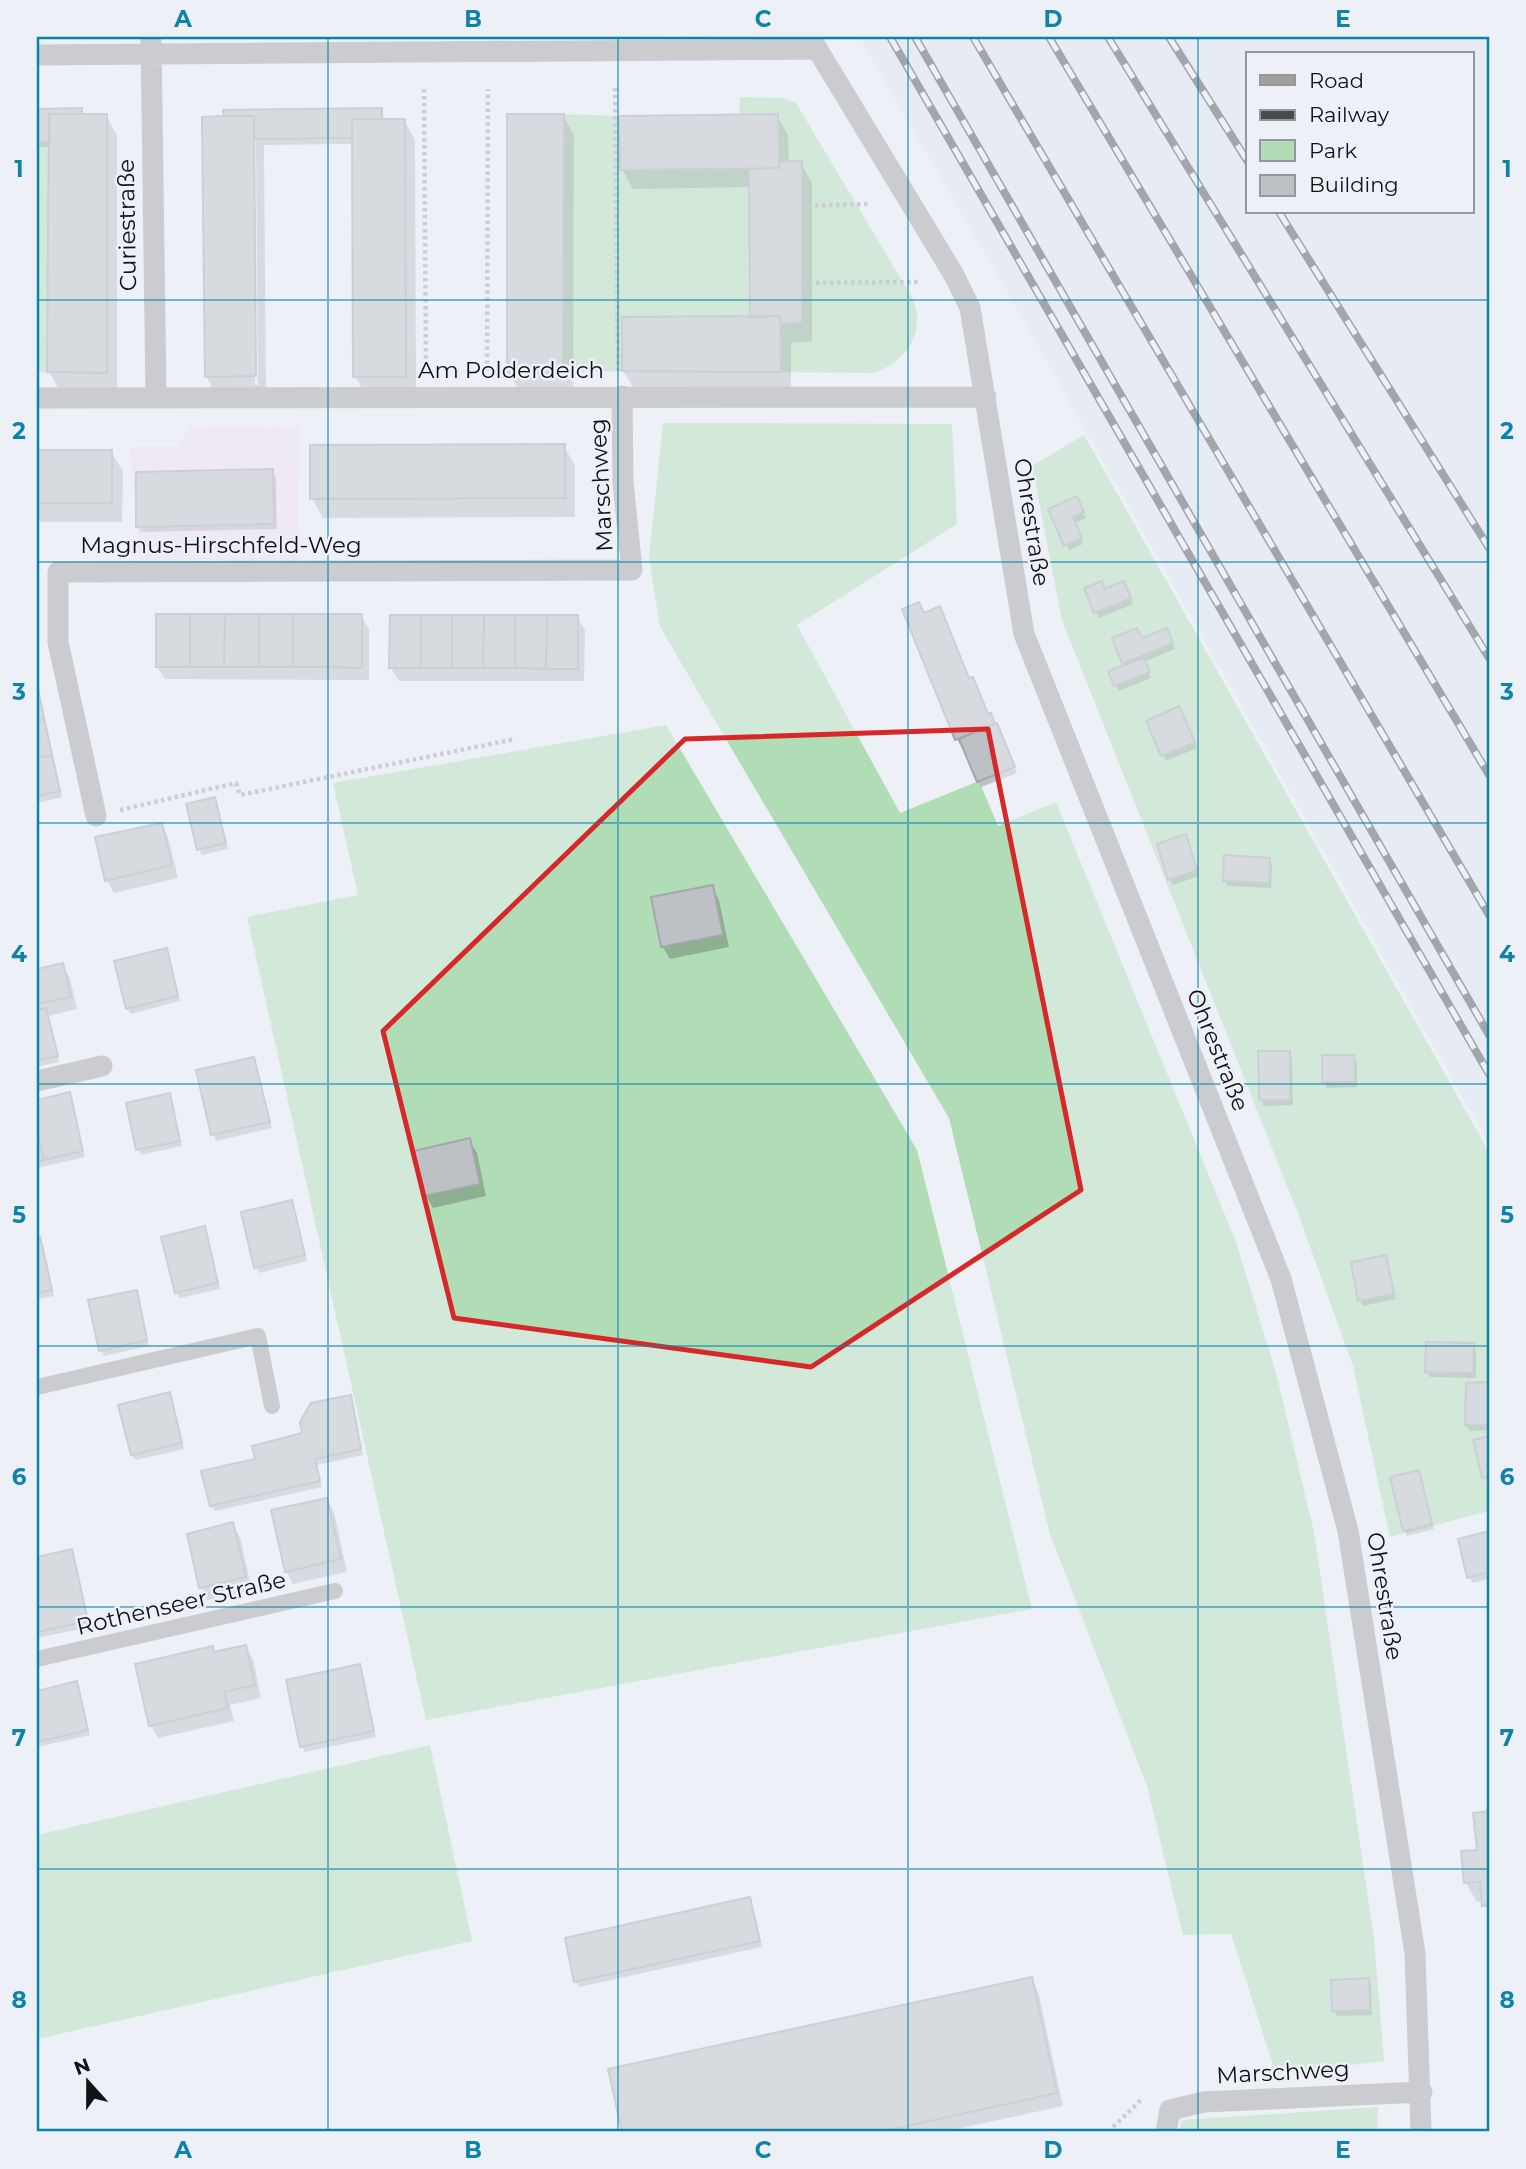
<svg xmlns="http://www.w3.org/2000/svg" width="1526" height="2169" font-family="Montserrat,sans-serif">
  <rect width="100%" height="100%" fill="#edf0f6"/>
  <!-- built -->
  <path fill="#dee4f1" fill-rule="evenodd" d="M859,37h630v1107l-485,-858zM1248,54h224v158h-224z"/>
  <!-- industrial -->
  <path fill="#f2dff0" d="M191,426l108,1 -1,134 -159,-1 -9,-113h48z"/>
  <!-- green -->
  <path fill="#b1ddb6" d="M740,97l44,1 12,5 117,196c13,34 -7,64 -41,74l-91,-1v-48l21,-2 -1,-161 -22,1 -40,-47z
    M564,114l57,2 -1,54 129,-1 1,149 -128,-1v54l-59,2z
    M37,142h13l-3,230h-10z
    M663,423l289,1 5,100 -160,101 103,188 79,-32 19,45 58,-24 180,440 40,131 38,159 60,407 10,122 -108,13 -45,-140 -48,1 -36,-149 -97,-252 -101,-416 -289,-491 -11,-69z
    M1084,435l405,717v359l-99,26 -37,-171 -54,-150 -237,-596 -30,-154z
    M666,725l251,425 115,459 -606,111 -179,-803 111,-22 -25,-112z
    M430,1745l42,196 -435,98v-204z
    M1378,2107v25h-199l3,-12z"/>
  <!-- shadow -->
  <path fill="#0003" fill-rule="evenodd" d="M37,110h44l3,5 22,1 11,19v257l-57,-1 -11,-19 2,-225h-14z
    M381,110l3,11 20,-1 11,20 1,255h-50l-11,-19 -1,-232 -90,1 2,250 -49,1 -11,-20 -2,-258zM252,135l4,4 2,246h-3z
    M563,115l11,20 -1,257h-53l-12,-20z
    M777,116l11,19 1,28h12l11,20v158l-21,2v48l-156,-1 -12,-19 129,-51 -1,-133 -118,2 -11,-20z
    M564,446l11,20v51l-252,1 -11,-20z
    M37,452h74l12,19 -1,51h-85z
    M272,471l4,6 1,52 -136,3 -3,-5z
    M1079,504l7,14 -11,5 8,21 -14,6 -18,-40z
    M1086,589h41l6,15 -34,14z
    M904,610h17l79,121 17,42 -36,14 -18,-43 -3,1 -3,-6z
    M361,616l8,13v51l-204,-1 -8,-12z
    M577,617l8,13 -1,51h-185l-8,-13z
    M1169,635l6,14 -31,13 7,16 -32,13 -9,-19 16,-6 -12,-27z
    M37,680l25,117 -25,6z
    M1182,714l15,34 -31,13 -18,-39z
    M214,799l14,50 -26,6 -3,-6z
    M161,824l7,13 10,41 -64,15 -7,-13z
    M1188,842l11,34 -26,9 -4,-6z
    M1269,860l3,5 -1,23 -43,-2 -3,-6z
    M712,887l7,13 10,47 -59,12 -8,-13z
    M166,950l14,51 -49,13 -4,-6z
    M62,965l8,13 7,31 -29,7 11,46 -22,5v-96z
    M1289,1052l3,6 1,47 -29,1 -3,-6z
    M1353,1057l4,5v25l-30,1 -3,-6z
    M254,1059l18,69 -56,13 -18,-70z
    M69,1094l16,63 -48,11v-66z
    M169,1095l13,51 -41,9 -13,-51z
    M469,1140l8,13 9,43 -53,12 -7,-12 -10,-44z
    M291,1202l16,59 -48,12 -3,-6z
    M204,1228l16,61 -40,9 -4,-5z
    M37,1239l6,5 11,52 -17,3z
    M1385,1257l11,42 -33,7 -3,-6z
    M136,1292l13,54 -45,10 -3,-6z
    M1473,1345l3,6v27l-46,-1 -3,-6z
    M1489,1384v46l-19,1 -4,-6 1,-40z
    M170,1394l14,55 -48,11 -4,-5z
    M350,1397l13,58 -46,10 5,22 -107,24 -4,-5 46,-46 47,-25z
    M1489,1438v44l-2,1 -12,-41z
    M1418,1472l16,57 -27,7 -3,-6z
    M327,1500l7,12 13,60 -54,12 -7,-13z
    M232,1524l8,13 12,53 -44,10 -7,-13z
    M1489,1533v46l-17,4 -12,-43z
    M71,1551l19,76 -53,11v-80z
    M245,1647l8,12 8,39 -31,7 4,16 -76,17 -7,-12 -14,-61 75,-17 3,6z
    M359,1666l17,71 -71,15 -4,-6z
    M76,1683l14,52 -53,12v-54z
    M1489,1813v101l-5,-12h-7l-11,-19 13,-31 -4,-38z
    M750,1899l12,48 -183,40 -3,-6z
    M1031,1978l7,13 25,115 -120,26h-319l-14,-62z
    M1368,1980l3,6 1,29 -35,1 -3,-5z"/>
  <!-- building -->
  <path fill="#bdc0c5" stroke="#a4a7ac" stroke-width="2" d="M82,108v6h-33l1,28h-13v-33z
    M382,108v11h-30v19l-98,1v-23h-30l-1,-6z
    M49,114h58v259l-60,-1z
    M507,114h57l-1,259h-56z
    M778,114l1,54 -159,2 -1,-54z
    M224,116h30l2,260 -51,1 -3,-260z
    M352,119h53l1,258h-53z
    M802,161v161l-21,2 -1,-8 -30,2 -1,-149 30,-1v-6z
    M780,316l1,56 -159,-1v-54z
    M565,444v54l-255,1v-54z
    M37,450h75v53h-75z
    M273,469l1,55 -138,3v-55z
    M1077,496l7,16 -11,5 9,21 -18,8 -16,-37z
    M1102,581l3,8 19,-8 7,17 -37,15 -10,-25z
    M919,602l5,11 16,-7 29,72 4,-1 15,37 3,-1 4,11 -40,16 -53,-131z
    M156,614h34v53h-34z
    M190,614h35l-1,53h-34z
    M225,614h34v53h-35z
    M259,614h34v53h-34z
    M293,614h35v53h-35z
    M328,614h34v54l-34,-1z
    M390,615h31v53h-32z
    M421,615h31v53h-31z
    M452,615h32l-1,53h-31z
    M484,615h31v53h-32z
    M515,615h32l-1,54 -31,-1z
    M547,615h31v54h-32z
    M1137,628l5,10 25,-10 6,15 -51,21 -10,-26z
    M1144,658l6,14 -36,14 -6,-15z
    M37,683l7,36 -7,2z
    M1179,706l16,36 -34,14 -15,-35z
    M44,719l8,36 -15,3v-37z
    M997,723l18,44 -38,15 -18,-43z
    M52,755l8,36 -23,5v-38z
    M215,797l11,46 -29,7 -11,-46z
    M162,823l10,42 -67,16 -10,-44z
    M1186,834l11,36 -29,10 -11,-36z
    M1224,855l46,3 -1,25 -46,-2z
    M713,885l10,50 -62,12 -10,-50z
    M167,948l11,48 -52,13 -12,-48z
    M63,963l8,34 -34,7v-35z
    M46,1008l12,48 -21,4v-50z
    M1258,1051h32v49h-31z
    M1322,1055h32l1,27h-33z
    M254,1057l16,65 -59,13 -15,-65z
    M70,1092l13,59 -39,9 -7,-29v-31z
    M170,1093l10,48 -44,9 -10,-47z
    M37,1131l7,29 -7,2z
    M470,1138l10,46 -56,12 -10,-45z
    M292,1200l13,55 -51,13 -13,-56z
    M205,1226l13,57 -43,10 -14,-56z
    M37,1237h3l12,53 -15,3z
    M1386,1255l8,39 -36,7 -7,-39z
    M137,1290l10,50 -48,11 -11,-51z
    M1426,1342l48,1 -1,30 -48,-1z
    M1489,1382v43h-24l1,-42z
    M170,1392l12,51 -51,12 -13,-50z
    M351,1395l10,54 -46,10 5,22 -110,25 -9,-35 54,-12 -3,-13 50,-13 -2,-11 11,-19z
    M1489,1436v40l-7,2 -9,-38z
    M1419,1470l13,54 -29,7 -13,-54z
    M327,1498l14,61 -56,13 -14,-62z
    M233,1522l13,55 -47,11 -12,-54z
    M1489,1531v41l-22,6 -9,-39z
    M72,1549l16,72 -51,11v-75z
    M246,1645l9,40 -31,7 4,16 -79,18 -14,-62 78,-18 1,6z
    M360,1664l14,67 -74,16 -14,-67z
    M77,1681l11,49 -51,12v-51z
    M1489,1811v94l-7,1 -2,-24 -16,1 -3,-32 16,-1 -4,-37z
    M750,1897l10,44 -186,41 -9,-44z
    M1032,1977l25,116 -177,39h-258l-14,-63z
    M1369,1978l1,32 -38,1 -1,-31z"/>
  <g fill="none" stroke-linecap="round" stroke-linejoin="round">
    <!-- path -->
    <path stroke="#a3a5aa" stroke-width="4.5" stroke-dasharray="3.5 3.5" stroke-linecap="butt" d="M615,88l3,283
      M424,89l2,283
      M801,206l70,-2
      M802,283l118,-1
      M487,371l1,-282
      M120,810l116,-27 4,12 275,-56
      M1108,2132l35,-34"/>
    <!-- lane -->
    <path stroke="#a29f9f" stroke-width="16" d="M37,1387l221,-51 14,70
      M37,1659l298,-68"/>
    <!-- street -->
    <path stroke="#a29f9f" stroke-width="21" d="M151,37l5,359
      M810,37l144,238 16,33 54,326 257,645 67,252 67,422 6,179
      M37,55l780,-6
      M37,398l949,-1
      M96,816l-38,-174v-70l574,-2 -9,-87 -1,-87
      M37,1081l65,-15
      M1166,2132l4,-22 34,-8 218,-10"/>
    <!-- rail casing -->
    <g stroke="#494a4d" stroke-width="8">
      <path id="rail" d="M890,37l599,1037
        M915,37l574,998
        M973,37l516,878
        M1049,37l440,738
        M1108,37l381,621
        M1169,37l79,125
        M1279,212l210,336"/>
    </g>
    <!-- rail -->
    <use href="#rail" stroke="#edf0f6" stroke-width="5" stroke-dasharray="16" stroke-linecap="butt"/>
  </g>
  <!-- marked area -->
  <path d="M0 0H1526V2169H0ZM988,729l93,461 -270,177 -357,-49 -71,-287 302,-292z" fill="#edf0f6" fill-opacity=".55" fill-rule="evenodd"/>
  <path fill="none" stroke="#d62828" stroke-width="5" stroke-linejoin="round" d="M988,729l93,461 -270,177 -357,-49 -71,-287 302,-292z"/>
  <!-- grid -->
  <path fill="none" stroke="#0d83a9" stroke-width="2" stroke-opacity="0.55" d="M328,37v2095M618,37v2095M908,37v2095M1198,37v2095M37,300h1452M37,562h1452M37,823h1452M37,1084h1452M37,1346h1452M37,1607h1452M37,1869h1452"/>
  <g text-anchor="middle" stroke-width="5" stroke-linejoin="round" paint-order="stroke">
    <!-- street labels -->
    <g font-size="23" fill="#111214" stroke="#edf0f6">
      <text transform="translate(127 225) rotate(-91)" y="8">Curiestraße</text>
      <text x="511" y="378">Am Polderdeich</text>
      <text transform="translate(601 485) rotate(-93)" y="8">Marschweg</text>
      <text transform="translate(1032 522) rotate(81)" y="8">Ohrestraße</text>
      <text x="221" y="553">Magnus-Hirschfeld-Weg</text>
      <text transform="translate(1218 1050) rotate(68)" y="8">Ohrestraße</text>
      <text transform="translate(1385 1596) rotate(81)" y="8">Ohrestraße</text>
      <text transform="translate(181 1603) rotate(-13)" y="8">Rothenseer Straße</text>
      <text transform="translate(1283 2072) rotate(-3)" y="8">Marschweg</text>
    </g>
  </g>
  <!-- border -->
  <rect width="1526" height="2169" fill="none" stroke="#edf0f6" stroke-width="77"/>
  <!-- legend -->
  <rect x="1246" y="52" width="228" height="161" fill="#edf0f6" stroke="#95979c" stroke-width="2"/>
  <rect x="1260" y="75" width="35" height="10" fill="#a29f9f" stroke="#95979c" stroke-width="2"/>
  <text x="1309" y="88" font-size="21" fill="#111214">Road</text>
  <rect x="1260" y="110" width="35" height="10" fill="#494a4d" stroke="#95979c" stroke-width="2"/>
  <text x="1309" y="122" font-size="21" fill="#111214">Railway</text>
  <rect x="1260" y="140" width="35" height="21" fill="#b1ddb6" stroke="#95979c" stroke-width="2"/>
  <text x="1309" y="158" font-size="21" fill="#111214">Park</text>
  <rect x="1260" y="175" width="35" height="21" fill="#bdc0c5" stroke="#95979c" stroke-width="2"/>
  <text x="1309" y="192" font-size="21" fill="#111214">Building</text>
  <!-- north arrow -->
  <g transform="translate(88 2082) rotate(339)" stroke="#edf0f6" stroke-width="5" paint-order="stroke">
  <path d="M0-5L12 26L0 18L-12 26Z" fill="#111214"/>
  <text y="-10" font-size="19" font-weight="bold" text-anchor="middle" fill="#111214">N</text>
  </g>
  <rect x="38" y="38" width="1450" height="2092" fill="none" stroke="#0d83a9" stroke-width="2.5"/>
  <g font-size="23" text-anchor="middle" font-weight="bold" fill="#0d83a9">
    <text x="183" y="27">A</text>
    <text x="473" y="27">B</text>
    <text x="763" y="27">C</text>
    <text x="1053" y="27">D</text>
    <text x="1343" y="27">E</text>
    <text x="19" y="177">1</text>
    <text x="1507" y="177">1</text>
    <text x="19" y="439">2</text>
    <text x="1507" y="439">2</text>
    <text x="19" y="700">3</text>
    <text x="1507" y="700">3</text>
    <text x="19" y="962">4</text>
    <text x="1507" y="962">4</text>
    <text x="19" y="1223">5</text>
    <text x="1507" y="1223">5</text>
    <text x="19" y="1485">6</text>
    <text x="1507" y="1485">6</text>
    <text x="19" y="1746">7</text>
    <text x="1507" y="1746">7</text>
    <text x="19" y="2008">8</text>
    <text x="1507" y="2008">8</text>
    <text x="183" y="2158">A</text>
    <text x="473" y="2158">B</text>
    <text x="763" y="2158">C</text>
    <text x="1053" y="2158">D</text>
    <text x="1343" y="2158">E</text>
  </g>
</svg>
